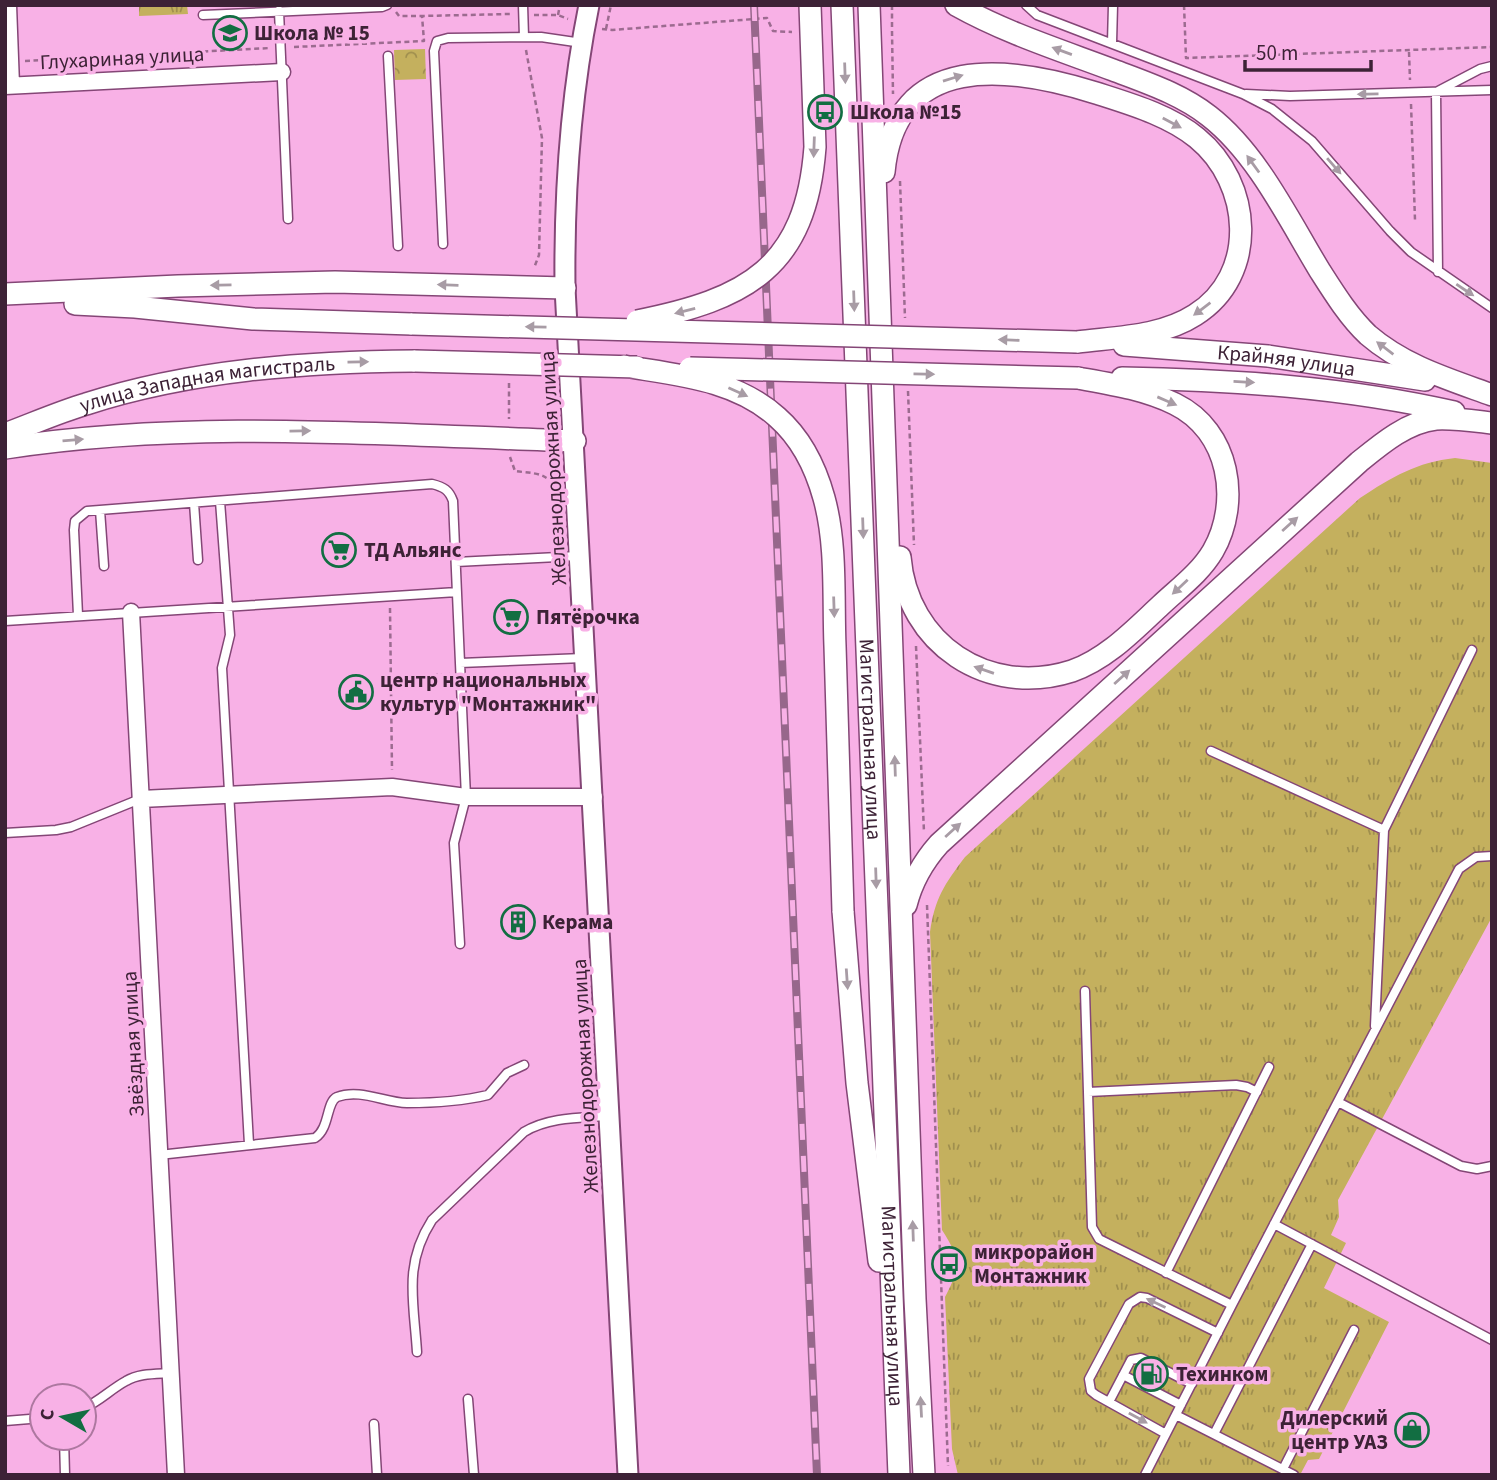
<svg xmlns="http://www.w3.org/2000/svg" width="1497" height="1480" font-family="'Source Sans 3',sans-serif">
  <defs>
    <pattern id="grass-tufts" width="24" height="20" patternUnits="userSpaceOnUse" patternTransform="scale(1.75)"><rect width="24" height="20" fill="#c4b05e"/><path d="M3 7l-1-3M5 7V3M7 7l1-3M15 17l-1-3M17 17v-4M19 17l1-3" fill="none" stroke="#a08f4e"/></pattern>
    <pattern id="park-crowns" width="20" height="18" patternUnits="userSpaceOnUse" patternTransform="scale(1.75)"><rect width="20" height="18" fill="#c4b05e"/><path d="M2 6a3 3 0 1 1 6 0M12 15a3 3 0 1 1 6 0" fill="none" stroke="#a08f4e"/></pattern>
  </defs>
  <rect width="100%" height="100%" fill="#f8b1e6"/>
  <!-- grass -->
  <path fill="url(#grass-tufts)" d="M139,5h48l1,9 -49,2z
    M1455,458l37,5v454l-154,283 1,17 -8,18 15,8 -22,45 65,34 -70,137 -11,1 -8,15h-342l-6,-26 -7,-152c16,-30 15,-39 -3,-67l-12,-298c5,-34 14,-47 35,-75l395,-359c32,-21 57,-36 95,-40z"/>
  <!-- park -->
  <path fill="url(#park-crowns)" d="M425,49l1,30 -31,1 -1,-30z"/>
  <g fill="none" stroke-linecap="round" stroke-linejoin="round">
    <!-- service casing -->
    <g stroke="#844676" stroke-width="11">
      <path id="service" d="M523,5l1,32
        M1026,5l11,10 206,79 29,15 40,32 78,90 21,21 81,56
        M279,11l9,208
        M203,15l179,-8 5,-2
        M1112,43l1,-38
        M388,56l10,190
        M1438,91l42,-22 12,-3
        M1436,92l2,180
        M1246,94l44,2 202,-6
        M443,244l-9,-193 3,-10 11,-3 93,-1 41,6
        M220,501l10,134 -8,33 27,476
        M194,503l4,57
        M100,510l4,56
        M456,562l122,-6
        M78,615l-4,-85 1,-9 12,-10 345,-27c12,3 17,6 21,17l7,162
        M5,621l452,-29
        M1211,751l173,79
        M5,833l51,-3 15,-3 69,-28
        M460,944l-6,-101 12,-46 -6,-134 123,-5
        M1085,991l7,236 7,12 133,66 -87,170
        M1375,1026l9,-196 88,-180
        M1088,1092l148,-7 11,2 10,5
        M1338,1102l123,64 16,3 15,-3
        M159,1155l156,-17c15,-10 11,-36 22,-41 23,-9 48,6 70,6 26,0 56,-2 81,-8l19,-22 17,-8
        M1274,1224l218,116
        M1166,1273l103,-206
        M1232,1305l227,-436 17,-12 16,-1
        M417,1352c-3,-50 -14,-87 15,-132l92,-88c25,-15 55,-14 84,-16
        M1123,1375l58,30
        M468,1399l6,76
        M1109,1402l22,-42 10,-2 51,26
        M84,1408c16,-7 27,-19 42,-27 13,-8 30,-7 45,-8
        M1176,1415l118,60
        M5,1421l37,-3
        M374,1424l3,51
        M1166,1434l-70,-39 -5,-4 -2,-12 40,-75 11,-7 7,1 71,35
        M1214,1434l98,-190
        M64,1438l1,37
        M1283,1469l71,-139"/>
    </g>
    <!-- minor casing -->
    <g stroke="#844676" stroke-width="19">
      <path id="minor" d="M8,5l3,80
        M5,86l277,-14
        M131,612l45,863
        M141,799l251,-12 74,10h128"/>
    </g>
    <!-- tertiary casing -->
    <g stroke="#844676" stroke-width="23">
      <path id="tertiary" d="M589,5c-19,94 -25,187 -24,283l63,1187"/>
    </g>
    <!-- secondary casing -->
    <g stroke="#844676" stroke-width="24">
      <g id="secondary">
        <path id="s1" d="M842,5l57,1470"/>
        <path d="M869,5l46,1294 9,176"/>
        <path d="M956,5c50,28 104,45 157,65 34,13 68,24 96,46 48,37 80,104 111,155 14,22 29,46 48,64 36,31 80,44 124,60"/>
        <path d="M884,172c11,-122 126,-106 212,-79 34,11 73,22 101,45 55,45 62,137 -2,177 -34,22 -79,22 -118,27"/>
        <path d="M5,294l173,-8 157,-4 230,6"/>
        <path d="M75,304l60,3 118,12 159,5"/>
        <path id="s2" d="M1124,345l144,11 157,24"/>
        <path d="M1122,378c112,2 222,9 332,34"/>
        <path id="s3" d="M5,434c27,-10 54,-22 81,-30 105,-34 219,-42 329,-43"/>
        <path d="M5,448c189,-29 380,-13 570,-7"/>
        <path d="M900,557c7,87 88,141 172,114 35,-12 63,-42 89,-66 18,-17 39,-32 52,-54 28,-49 17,-120 -38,-147 -31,-15 -64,-20 -97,-26"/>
        <path d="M906,905c6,-24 17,-43 33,-61l420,-382c22,-18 48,-40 77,-43 18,-1 38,2 56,4"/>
        <path d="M843,911l14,172 22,178"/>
      </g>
    </g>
    <!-- path -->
    <path stroke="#9c6b90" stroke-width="2.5" stroke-dasharray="5 3.5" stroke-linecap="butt" d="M892,5v25
      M1184,5l2,53 306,-11
      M396,12l3,4h23
      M534,15h24l10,4
      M558,15l2,-10
      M602,29l10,1 155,-12 6,13 19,1
      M606,29l5,-24
      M892,31l1,63
      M294,47l130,-6 -2,-25 88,-2
      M526,50l16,88 -3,117 -5,13
      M1409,52l1,28
      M25,61l245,-13
      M1411,104l4,116
      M900,181l5,137
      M509,383v36
      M908,391l6,154
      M510,457l5,14c12,2 30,1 36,12l4,60
      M390,608l2,162
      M916,646l8,186
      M390,676l60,-2
      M927,905l21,561"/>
    <!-- service -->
    <use href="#service" stroke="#fff" stroke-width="8"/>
    <!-- minor -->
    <use href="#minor" stroke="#fff" stroke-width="16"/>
    <!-- tertiary -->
    <use href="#tertiary" stroke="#fff" stroke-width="19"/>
    <!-- secondary -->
    <use href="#secondary" stroke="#fff" stroke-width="21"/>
    <!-- rail casing -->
    <g stroke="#97678b" stroke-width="8">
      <path id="rail" d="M754,5l63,1470"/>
    </g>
    <!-- rail -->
    <use href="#rail" stroke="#f8b1e6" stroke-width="5" stroke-dasharray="16" stroke-linecap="butt"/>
    <!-- secondary-bridge casing -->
    <g stroke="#844676" stroke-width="24" stroke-linecap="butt">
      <path id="secondary-bridge" d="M637,321c110,-22 169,-53 178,-174l-5,-142
        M412,324l665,18
        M415,361l222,6
        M624,366c53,9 111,13 153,51 24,21 39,52 47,81 13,47 9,100 11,148 2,89 5,177 8,265
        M690,368l388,10"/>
    </g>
    <!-- secondary-bridge -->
    <use href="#secondary-bridge" stroke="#fff" stroke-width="21"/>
  </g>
  <!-- one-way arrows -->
  <defs><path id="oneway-solid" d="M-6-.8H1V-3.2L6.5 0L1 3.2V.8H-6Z" transform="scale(1.75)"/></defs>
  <g fill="#a89ca5">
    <use href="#oneway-solid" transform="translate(1062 51) rotate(-160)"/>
    <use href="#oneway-solid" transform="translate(845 73) rotate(88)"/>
    <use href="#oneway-solid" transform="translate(953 78) rotate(-17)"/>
    <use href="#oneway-solid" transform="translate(1368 94) rotate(179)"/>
    <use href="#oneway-solid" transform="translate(1172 123) rotate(28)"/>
    <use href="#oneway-solid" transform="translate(814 147) rotate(92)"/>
    <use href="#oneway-solid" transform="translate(1253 164) rotate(-126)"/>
    <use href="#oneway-solid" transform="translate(1334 166) rotate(49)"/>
    <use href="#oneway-solid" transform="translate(221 285) rotate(179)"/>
    <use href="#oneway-solid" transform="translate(448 285) rotate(-178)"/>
    <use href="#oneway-solid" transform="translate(1465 290) rotate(34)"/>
    <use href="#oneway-solid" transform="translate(854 301) rotate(88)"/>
    <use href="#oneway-solid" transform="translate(1202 309) rotate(143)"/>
    <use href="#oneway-solid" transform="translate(685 311) rotate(166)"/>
    <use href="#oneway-solid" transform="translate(536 327) rotate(-179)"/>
    <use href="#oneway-solid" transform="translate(1009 340) rotate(-178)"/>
    <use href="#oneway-solid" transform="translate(1385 348) rotate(-143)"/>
    <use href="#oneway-solid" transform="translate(358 362) rotate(-1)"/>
    <use href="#oneway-solid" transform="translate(924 374) rotate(1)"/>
    <use href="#oneway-solid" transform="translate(1244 382) rotate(3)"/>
    <use href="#oneway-solid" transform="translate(738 392) rotate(24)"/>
    <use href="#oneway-solid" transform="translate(1167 401) rotate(23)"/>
    <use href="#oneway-solid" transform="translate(300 431) rotate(-1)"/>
    <use href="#oneway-solid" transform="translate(73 440) rotate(-5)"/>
    <use href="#oneway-solid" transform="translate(1290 524) rotate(-42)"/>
    <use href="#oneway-solid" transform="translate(863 528) rotate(88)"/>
    <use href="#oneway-solid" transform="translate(1180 587) rotate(137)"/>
    <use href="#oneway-solid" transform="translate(834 607) rotate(88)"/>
    <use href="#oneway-solid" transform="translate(984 670) rotate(-161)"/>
    <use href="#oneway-solid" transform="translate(1122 677) rotate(-42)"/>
    <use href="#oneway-solid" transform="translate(895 766) rotate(-92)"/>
    <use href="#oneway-solid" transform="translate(953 830) rotate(-42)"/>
    <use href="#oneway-solid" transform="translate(876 878) rotate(88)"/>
    <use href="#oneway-solid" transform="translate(847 979) rotate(86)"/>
    <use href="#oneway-solid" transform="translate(913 1231) rotate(-92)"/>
    <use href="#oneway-solid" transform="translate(1156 1303) rotate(-155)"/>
    <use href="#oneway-solid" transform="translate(921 1407) rotate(-93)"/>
    <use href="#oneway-solid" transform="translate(1138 1418) rotate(29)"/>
  </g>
  <!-- icons -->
  <defs>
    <g id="school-ring" transform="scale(1.75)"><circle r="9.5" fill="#f8b1e6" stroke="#126e42" stroke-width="1.5"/><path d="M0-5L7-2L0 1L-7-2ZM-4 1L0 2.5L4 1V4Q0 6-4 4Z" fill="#126e42"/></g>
    <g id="bus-ring" transform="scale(1.75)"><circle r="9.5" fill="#f8b1e6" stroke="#126e42" stroke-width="1.5"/><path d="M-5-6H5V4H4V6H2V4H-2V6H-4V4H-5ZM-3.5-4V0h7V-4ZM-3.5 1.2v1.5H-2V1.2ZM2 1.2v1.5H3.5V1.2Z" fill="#126e42"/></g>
    <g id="supermarket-ring" transform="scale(1.75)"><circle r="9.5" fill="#f8b1e6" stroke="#126e42" stroke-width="1.5"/><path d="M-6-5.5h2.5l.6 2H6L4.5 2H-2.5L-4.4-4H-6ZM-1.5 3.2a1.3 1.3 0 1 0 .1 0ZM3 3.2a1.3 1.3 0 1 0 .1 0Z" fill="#126e42"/></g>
    <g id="civic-ring" transform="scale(1.75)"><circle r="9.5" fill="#f8b1e6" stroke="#126e42" stroke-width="1.5"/><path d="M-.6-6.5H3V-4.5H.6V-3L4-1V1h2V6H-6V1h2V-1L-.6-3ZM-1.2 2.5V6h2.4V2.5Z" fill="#126e42"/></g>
    <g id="building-ring" transform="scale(1.75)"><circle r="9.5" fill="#f8b1e6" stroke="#126e42" stroke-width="1.5"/><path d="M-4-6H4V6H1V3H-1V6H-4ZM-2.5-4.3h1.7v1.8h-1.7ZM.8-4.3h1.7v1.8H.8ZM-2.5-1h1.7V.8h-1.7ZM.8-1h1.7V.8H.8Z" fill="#126e42"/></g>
    <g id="fuel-ring" transform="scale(1.75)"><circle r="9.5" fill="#f8b1e6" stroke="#126e42" stroke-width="1.5"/><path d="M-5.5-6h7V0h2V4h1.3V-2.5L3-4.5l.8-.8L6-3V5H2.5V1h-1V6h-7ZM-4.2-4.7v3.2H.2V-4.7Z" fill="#126e42"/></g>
    <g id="shop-ring" transform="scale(1.75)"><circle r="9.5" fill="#f8b1e6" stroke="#126e42" stroke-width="1.5"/><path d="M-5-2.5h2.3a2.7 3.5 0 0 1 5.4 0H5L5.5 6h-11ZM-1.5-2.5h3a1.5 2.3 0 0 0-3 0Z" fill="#126e42"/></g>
  </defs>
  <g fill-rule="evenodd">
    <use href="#school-ring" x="230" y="33"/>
    <use href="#bus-ring" x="825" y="112"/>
    <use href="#supermarket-ring" x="339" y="550"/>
    <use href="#supermarket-ring" x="511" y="617"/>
    <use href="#civic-ring" x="356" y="692"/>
    <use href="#building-ring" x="518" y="922"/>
    <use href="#bus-ring" x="949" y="1264"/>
    <use href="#fuel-ring" x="1151" y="1374"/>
    <use href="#shop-ring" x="1412" y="1430"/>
  </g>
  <g text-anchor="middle" stroke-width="7" stroke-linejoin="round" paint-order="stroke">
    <!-- poi labels -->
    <g font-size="21" font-weight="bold" fill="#3d2236" stroke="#f8b1e6" text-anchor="start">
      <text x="254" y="40">Школа № 15</text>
      <text x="850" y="119">Школа №15</text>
      <text x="364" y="557">ТД Альянс</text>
      <text x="536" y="624">Пятёрочка</text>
      <text x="380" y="687">центр национальных<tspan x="380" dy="24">культур "Монтажник"</tspan></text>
      <text x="542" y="929">Керама</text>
      <text x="974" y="1259">микрорайон<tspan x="974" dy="24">Монтажник</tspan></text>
      <text x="1176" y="1381">Техинком</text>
      <text x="1388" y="1425" text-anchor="end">Дилерский<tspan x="1388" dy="24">центр УАЗ</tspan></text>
    </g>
    <!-- street labels -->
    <g font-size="21" fill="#3d2236" stroke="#f8b1e6">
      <text transform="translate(122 58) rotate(-3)" y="7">Глухариная улица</text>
      <text dy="7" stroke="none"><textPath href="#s2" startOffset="163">Крайняя улица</textPath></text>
      <text dy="7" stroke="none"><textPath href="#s3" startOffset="210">улица Западная магистраль</textPath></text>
      <text transform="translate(553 468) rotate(-93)" y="7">Железнодорожная улица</text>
      <text dy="7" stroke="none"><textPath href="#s1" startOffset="735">Магистральная улица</textPath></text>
      <text transform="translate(133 1044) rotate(-93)" y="7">Звёздная улица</text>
      <text transform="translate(585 1076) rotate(-93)" y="7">Железнодорожная улица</text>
      <text dy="7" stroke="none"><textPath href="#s1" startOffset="1302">Магистральная улица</textPath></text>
    </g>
  </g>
  <!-- border -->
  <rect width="1497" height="1480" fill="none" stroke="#3d2236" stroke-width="14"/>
  <!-- north arrow -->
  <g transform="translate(63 1417) rotate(279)"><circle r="33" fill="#f8b1e6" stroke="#ad78a0" stroke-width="2"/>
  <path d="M0-5L12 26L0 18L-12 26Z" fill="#126e42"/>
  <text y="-10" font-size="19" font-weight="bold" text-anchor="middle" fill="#3d2236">С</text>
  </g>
  <!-- scale -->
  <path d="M1245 60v10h126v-10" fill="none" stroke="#3d2236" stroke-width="3.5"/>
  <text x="1256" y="60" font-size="21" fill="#3d2236" stroke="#f8b1e6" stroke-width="5" paint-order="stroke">50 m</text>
</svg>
